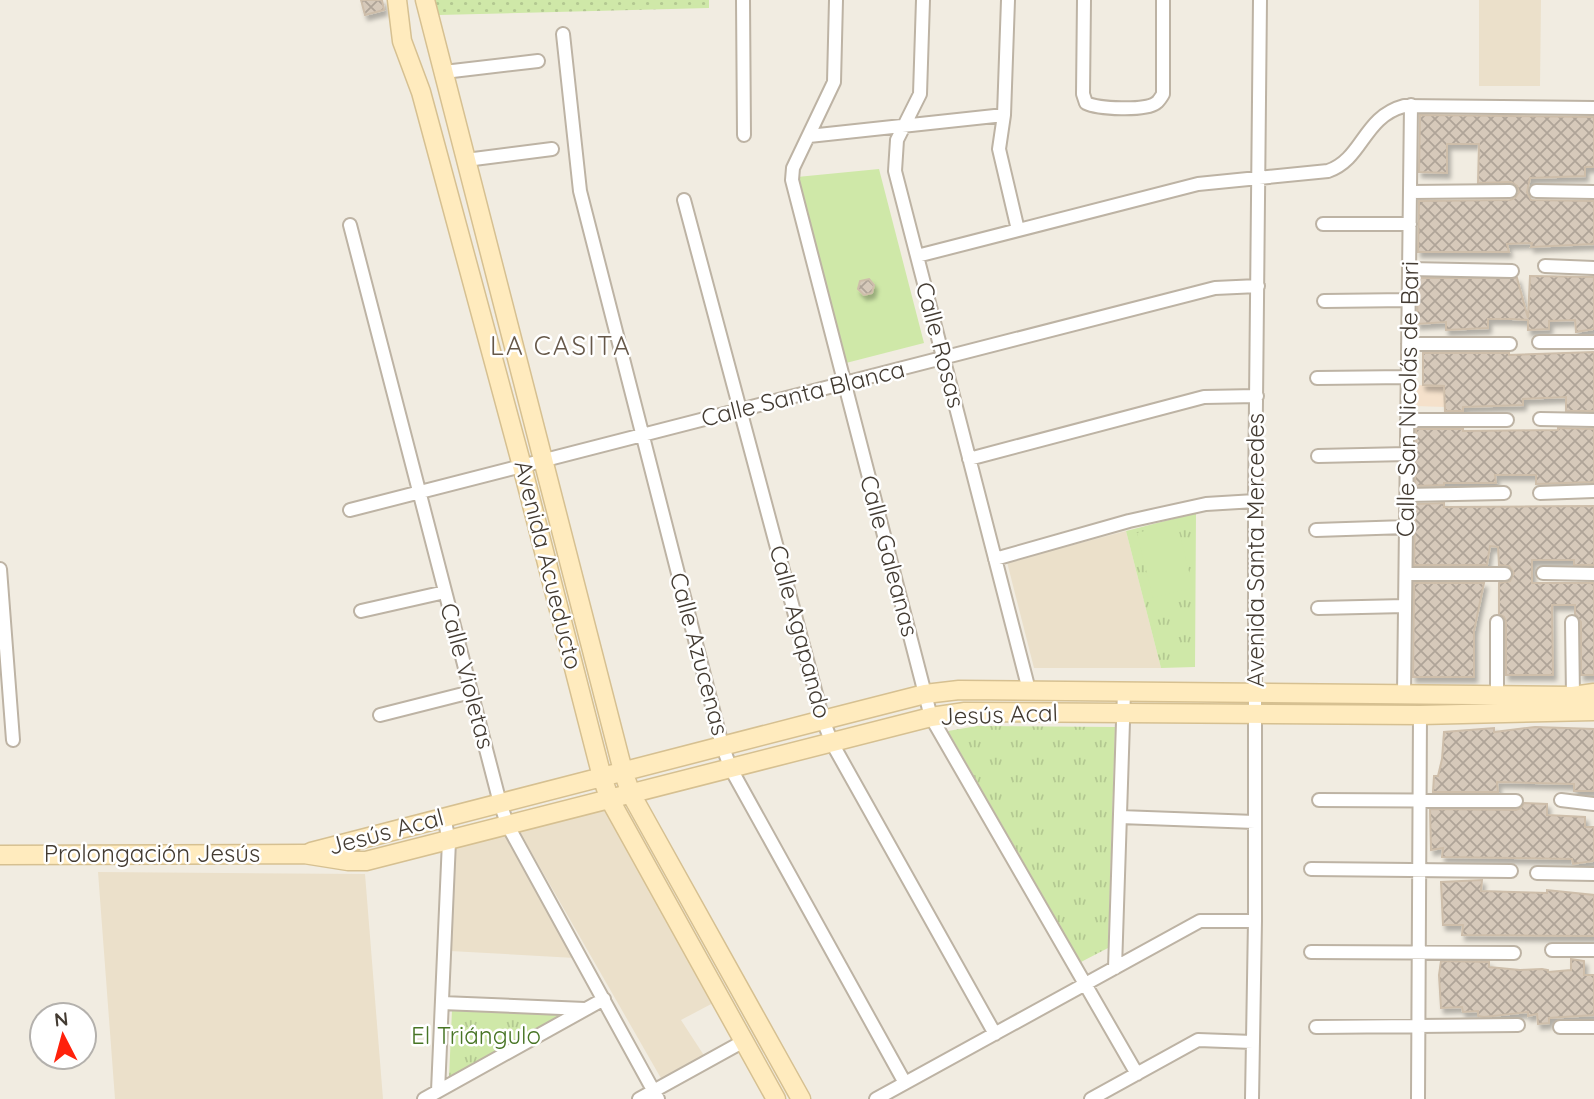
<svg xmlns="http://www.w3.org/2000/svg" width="1594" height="1099" font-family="Quicksand,sans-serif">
  <defs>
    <pattern id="grass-dots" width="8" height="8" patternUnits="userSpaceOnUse" patternTransform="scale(1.75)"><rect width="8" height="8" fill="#cfe8a8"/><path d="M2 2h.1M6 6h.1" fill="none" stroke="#b3c891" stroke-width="1.8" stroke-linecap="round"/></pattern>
    <pattern id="park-tufts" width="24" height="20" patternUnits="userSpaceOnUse" patternTransform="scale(1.75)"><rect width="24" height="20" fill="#cfe8a8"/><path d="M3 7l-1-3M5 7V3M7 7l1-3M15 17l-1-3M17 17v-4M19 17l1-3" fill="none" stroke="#b3c891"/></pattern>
    <pattern id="building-cross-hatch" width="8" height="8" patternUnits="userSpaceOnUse" patternTransform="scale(1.75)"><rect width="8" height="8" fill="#d6c9ba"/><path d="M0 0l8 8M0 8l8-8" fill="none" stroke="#afa498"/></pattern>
    <filter id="shadow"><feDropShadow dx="3" dy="5" stdDeviation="2" flood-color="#0004"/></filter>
  </defs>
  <rect width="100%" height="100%" fill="#f1ece1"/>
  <!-- commercial -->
  <path fill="#f5e1cb" d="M1415,385l29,1 1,21 -30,-1z"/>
  <!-- education -->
  <path fill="#ebe0ca" d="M1479,0h62l-1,86h-61z
    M1126,531l35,137h-127l-27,-106z
    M608,809l107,193 -34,18 24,37 -43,23 -144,-251z
    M506,835l69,123 -125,-7 5,-103z
    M98,872l267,2 18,225h-268z"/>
  <!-- grass -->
  <path fill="url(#grass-dots)" d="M435,0h274v8l-270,7z"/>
  <!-- park -->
  <path fill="url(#park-tufts)" d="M1196,513l-1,154 -34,1 -35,-137z
    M977,726l138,1 -7,221 -27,14 -133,-231z
    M452,1010l113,5 -116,63z"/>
  <!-- pitch -->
  <path fill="#cfe8a8" d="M879,169l45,174 -78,20 -49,-186z
    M1177,523l16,65 -40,10 -16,-65z"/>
  <!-- building -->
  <path fill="url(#building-cross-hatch)" stroke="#cebeaa" stroke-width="2" filter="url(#shadow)" d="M361,0h21l2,10 -19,5z
    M1420,115l174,2v50h-9v9l-55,2 -3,14 4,8 63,1v43l-63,3 1,-4 -25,1 2,8h-91l1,-51 91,-1 5,-2 4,-6 -2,-6 -6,-4 -33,1 1,-39h-32v29l-28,-1z
    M1530,276l64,1v52l-18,3 -1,-12 -26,1v8l-21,1v-10l-16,-1h-24v9l-42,2v-8l-29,2 1,-46h99l11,40z
    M869,279l5,6 -2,8 -8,2 -6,-6 2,-8z
    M1594,352v59h-28v-14l-43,2v6l-60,2v4h-18l-1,-25 -21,-1v-32h86v2z
    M1558,428l36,1v53l-58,2v-9h-41l1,8h-52v2l-29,1 1,-57h47v2l95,-1z
    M1444,503v4l150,-1v59h-20v-5h-42v23h62v92h-13v-53l-6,-8v-9h-23l1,70h-47v-53l-2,-5 -5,-3v-31l11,-2 4,-8 -5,-7 -10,-1 -1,-18 -8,-1 -3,19h-73l1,-61z
    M1414,583h70l-10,48v46h-61z
    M1535,727l59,2v62h-20v-7l-77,-2 1,10h-65l1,-16h4l4,-17 2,-27 50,-4v4z
    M1524,803l23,1v11l38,2v10h9v34l-21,3 -1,-5 -130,-2 1,-9 -12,2 -1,-41 86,1 5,-2z
    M1482,880l-1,11 66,2v-3l47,5v41l-132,-1 1,-10h-20l-2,-43z
    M1571,959l13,2v14h10v40l-45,3v5l-11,1 -1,-10 -9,2v-4l-44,5 -6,-1v-5l-15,1 -1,-5 -21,1 -2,-33 2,-14 48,1v5l31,3 22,-1 6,1v2l23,-2z"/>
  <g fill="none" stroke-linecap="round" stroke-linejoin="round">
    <!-- street casing -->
    <g stroke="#bdb3a4" stroke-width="16">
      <path id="street" d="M743,0l1,135
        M836,0l-2,82 -41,86 -1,12 139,537 206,357
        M923,0l-3,94 -23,46 -2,31 134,519
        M1008,0l-4,115 -5,34 19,81
        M1084,0l-1,94 3,9c12,6 59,8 70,0 2,-1 6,-7 7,-9v-94
        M563,34l17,157 142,554 9,24 174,314
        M444,72l94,-11
        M809,136l195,-21
        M466,160l86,-11
        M1536,191l58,1
        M1410,192l100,-1
        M684,200l139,520 9,23 163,291
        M1323,224h87
        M350,225l150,578 8,23 150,273
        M917,256l281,-72 130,-13c35,-12 35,-54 76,-65l190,2
        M1545,266l49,2
        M1409,269l103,2
        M1324,301l85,-1
        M1539,342h55
        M1408,344h102
        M1317,378l91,-1
        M1540,419l54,1
        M1407,420h100
        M1318,456l89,-2
        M969,459l235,-62 53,-1
        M1540,493l54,-2
        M1407,495l97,-2
        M350,510l865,-222 43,-2
        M1316,530l90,-3
        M995,559l134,-38 77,-17 49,-3
        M0,569l13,171
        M1543,573l51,1
        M1406,574h99
        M1318,608l87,-2
        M361,611l84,-19
        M1497,622v73
        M1572,622l1,74
        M1404,694l7,-589
        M380,715l91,-23
        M1319,800l197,1
        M1561,800l33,4
        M1120,817l135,5
        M1311,869l200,2
        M1537,873l57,1
        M1552,950h42
        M1311,952l203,1
        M1115,968l9,-277
        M442,1003l143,6
        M1316,1027l202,-2
        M1560,1027h34
        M438,1091l11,-250 -5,-24
        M424,1099l180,-100
        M639,1099l105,-58
        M876,1099l324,-178h55
        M1091,1099l107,-59 55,2
        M1252,1099l3,-178v-420l5,-501
        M1418,1099l2,-384"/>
    </g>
    <!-- secondary casing -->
    <g stroke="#d6c091" stroke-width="21">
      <path id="secondary" d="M397,0l5,41 19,51 101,374 80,311 8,23 166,299
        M425,0l198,771 8,23 170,305
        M311,852l512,-132 102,-26 34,-4 614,6 21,-3
        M0,855l304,-1 44,7h18l565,-144 34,-5 455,3 174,-4"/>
    </g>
    <!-- street -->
    <use href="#street" stroke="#fff" stroke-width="12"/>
    <!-- secondary -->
    <use href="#secondary" stroke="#ffebbe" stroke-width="18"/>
  </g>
  <g text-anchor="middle" stroke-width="5" stroke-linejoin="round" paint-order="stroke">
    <!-- street labels -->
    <g font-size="24" fill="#433b32" stroke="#fff">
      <text transform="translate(940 345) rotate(75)" y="8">Calle Rosas</text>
      <text transform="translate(803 394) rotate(-14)" y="8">Calle Santa Blanca</text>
      <text transform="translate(1408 399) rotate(-89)" y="8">Calle San Nicolás de Bari</text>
      <text transform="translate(1256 550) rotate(-90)" y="8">Avenida Santa Mercedes</text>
      <text transform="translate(889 556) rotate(75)" y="8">Calle Galeanas</text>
      <text transform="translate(548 565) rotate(76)" y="8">Avenida Acueducto</text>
      <text transform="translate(800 632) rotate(75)" y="8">Calle Agapando</text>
      <text transform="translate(699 654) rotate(75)" y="8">Calle Azucenas</text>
      <text transform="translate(467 676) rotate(75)" y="8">Calle Violetas</text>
      <text transform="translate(999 715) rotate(-2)" y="8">Jesús Acal</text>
      <text transform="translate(386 832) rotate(-15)" y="8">Jesús Acal</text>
      <text x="152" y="862">Prolongación Jesús</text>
    </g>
    <!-- park labels -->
    <g font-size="24" fill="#487525" stroke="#fff">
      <text x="476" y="1044">El Triángulo</text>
    </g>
    <!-- neighbourhood labels -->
    <g font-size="26" letter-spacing="2" fill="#665849" stroke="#fff">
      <text x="561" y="355">LA CASITA</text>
    </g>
  </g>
  <!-- north arrow -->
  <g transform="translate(63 1036) rotate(354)"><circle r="33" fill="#ffffff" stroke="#b4b1ad" stroke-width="2"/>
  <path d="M0-5L12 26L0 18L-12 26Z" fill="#ff210b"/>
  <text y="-10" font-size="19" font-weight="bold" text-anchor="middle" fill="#433b32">N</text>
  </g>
</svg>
